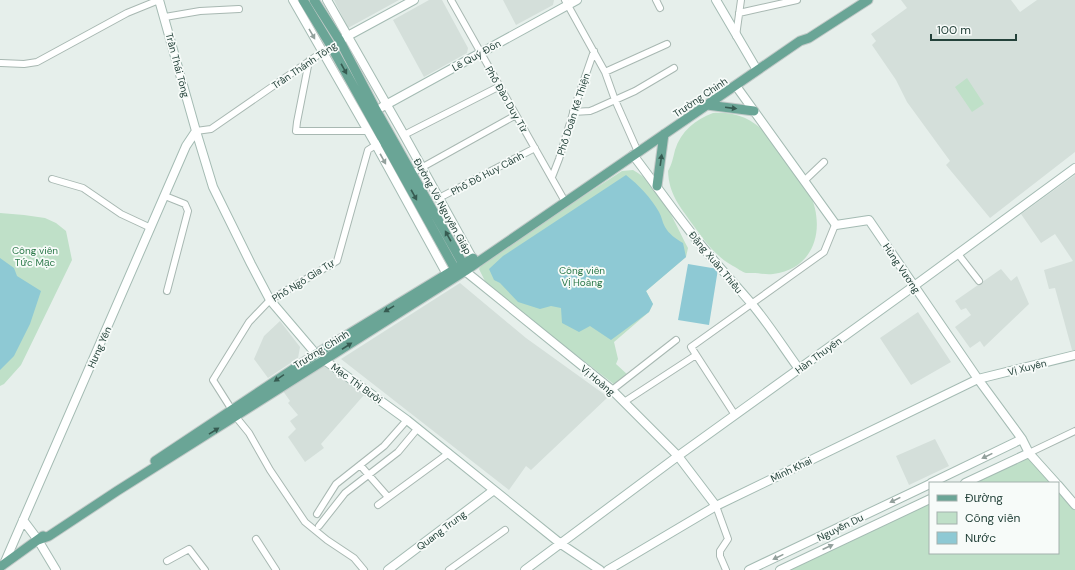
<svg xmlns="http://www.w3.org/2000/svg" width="1075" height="570" font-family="'DM Sans',sans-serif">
  <rect width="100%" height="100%" fill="#e6efeb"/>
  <!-- built -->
  <path fill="#d4dfda" d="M334,0h65l-51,28z
    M429,0h13l26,48 -1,5 -43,24 -31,-57z
    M503,0h51l-1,5 -37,20z
    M901,0h110l9,12 17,-12h38v152l-85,66 -44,-53 4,-4 -43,-59 -11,-22 -24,-35 4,-4 -5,-7 36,-26z
    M1075,175v175h-3l-17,-62 -6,1 -5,-19 29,-9 -18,-27 -14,9 -20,-29z
    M1001,269l10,12 6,-5 12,28 -45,43 -4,-6 -10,7 -15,-21 16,-12 -5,-7 -5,2 -6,-9z
    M460,283l66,55 82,59 -77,73 -5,-4 -17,24 -168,-131z
    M918,312l33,50 -40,23 -31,-47z
    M280,321l20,26 -2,11 -30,20 -14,-19 10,-23z
    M321,364l43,31 -43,49 3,4 -19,14 -17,-25 8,-8 -6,-8 8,-6 -10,-12 2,-2 -7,-10z
    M935,439l14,27 -40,19 -13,-29z"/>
  <!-- green -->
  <path fill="#bfe0c8" d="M967,78l17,26 -12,8 -17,-25z
    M713,113c37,-2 52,17 71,43 8,12 17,24 25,36 17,34 7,77 -36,82 -7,1 -13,-1 -21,-1 -2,0 -4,0 -6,0 -4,-1 -9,-5 -13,-7 -18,-10 -28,-25 -40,-41 -13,-19 -24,-30 -25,-54 4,-7 5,-13 7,-21 6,-19 20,-30 38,-37z
    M633,170c27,14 41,52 55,78l-2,9 -40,34 7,13 -4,8 -35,30 4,17 -2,5 13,12 -14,9 -76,-59 -53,-43 -7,-14 6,-9 137,-89z
    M0,213l24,2 21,3 11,5 10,8 6,29 -51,105 -17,19 -4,2z
    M1029,453l27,30h-91z
    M1058,485l17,20v65h-295l150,-71v54h128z"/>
  <!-- water -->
  <path fill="#8ec9d4" d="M626,175c13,10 25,23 33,37 3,5 3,10 6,15 4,7 11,12 18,16l3,14 -40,34 7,13 -4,8 -38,28 -21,-14 -11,6 -17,-9 -1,-15 -10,-2 -11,3 -22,-7 -18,-19 -6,-3 -5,-11 14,-13z
    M0,258l14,10 3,8 24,15 -11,33 -16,32 -14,14z
    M688,264l30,5 -9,56 -31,-5z"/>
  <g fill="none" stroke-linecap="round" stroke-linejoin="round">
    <!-- street casing -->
    <g stroke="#a8b8b2" stroke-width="8">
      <path id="street" d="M451,0l112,198
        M565,0l40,72 10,28 23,52
        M656,0l4,8
        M739,13l58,-13
        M165,17l35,-6 39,-2
        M736,36l5,-36
        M309,61l-12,61 -1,9h72
        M1,63l23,1 13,-2 90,-49 32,-13
        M605,72l62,-28
        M573,112l17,-1 5,-2 40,-18 39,-23
        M196,131l15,-2 120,-83
        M404,135l96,-49
        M412,173l104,-58
        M552,177l7,-18 18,-59 17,-49
        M52,179l31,9 38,26 30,14
        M804,181l20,-19
        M165,196l20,8 3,7 -21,80
        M439,198l96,-50
        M958,254l21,27
        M612,390l64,-50
        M624,402l72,-47
        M232,410l-19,-30 36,-58 21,-22 67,-39 31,-111 11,-7
        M735,415l-44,-68 133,-95 11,-27
        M236,417l13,16 21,37 35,52 22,18 27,18 10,12
        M1029,453l46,-22
        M360,465l28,32
        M378,505l71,-52
        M716,506l12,33 -8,12v5l6,14
        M317,514l19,-30 48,-38 23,-26
        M319,526l26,-33 53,-41 20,-24
        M256,539l20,31
        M167,561l22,-12 16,21
        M449,570l56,-40"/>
    </g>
    <!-- secondary casing -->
    <g stroke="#a4bbb3" stroke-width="10">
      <path id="secondary" d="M159,0l37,131 17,56 38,77 19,36 46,54 91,66 154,124 39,26
        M293,0l83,145 73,133
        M327,0l77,135 71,128
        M716,0l41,70
        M344,38l70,-38
        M736,86l100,139 33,-5 109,159 44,60 7,14 27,30
        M382,107l195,-107
        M633,155c23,30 44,61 68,90 16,20 33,38 50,58 17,20 32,44 48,66
        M465,271l147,119 66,66 38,50
        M931,483l91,-44
        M965,483l64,-30
        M1058,485l17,20
        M23,520l15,20 18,30
        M4,564l182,-418 10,-15
        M388,570l106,-80
        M525,570l153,-114 236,-170 161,-118
        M608,570l108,-64 262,-127 97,-24
        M749,570l181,-86
        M780,570l150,-71"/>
    </g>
    <!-- primary casing -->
    <g stroke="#c2cac8" stroke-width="11">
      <path id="primary" d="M303,0l28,46 124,223 10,2 -2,-7 -87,-154 -36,-69 -26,-41
        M707,105l47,6
        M657,186l7,-52
        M155,461l161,-107 157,-96
        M38,540l11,-4 68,-45 348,-220 335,-230 9,-3 59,-38
        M0,567l43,-31"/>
    </g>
    <!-- street -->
    <use href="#street" stroke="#fff" stroke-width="6"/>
    <!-- secondary -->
    <use href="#secondary" stroke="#fff" stroke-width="8"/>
    <!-- primary -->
    <use href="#primary" stroke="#6aa596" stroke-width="9"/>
  </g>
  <!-- one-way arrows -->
  <defs><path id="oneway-solid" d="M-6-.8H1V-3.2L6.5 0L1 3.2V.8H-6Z"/></defs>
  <g fill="#92a09c">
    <use href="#oneway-solid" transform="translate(312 34) rotate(60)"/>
    <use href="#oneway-solid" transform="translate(383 159) rotate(61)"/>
    <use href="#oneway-solid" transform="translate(987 456) rotate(154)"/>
    <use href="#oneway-solid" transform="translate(895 500) rotate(154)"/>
    <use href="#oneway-solid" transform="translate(828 547) rotate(-25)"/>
    <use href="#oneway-solid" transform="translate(778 557) rotate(154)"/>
  </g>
  <g fill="#365b51">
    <use href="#oneway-solid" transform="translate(344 69) rotate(61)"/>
    <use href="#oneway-solid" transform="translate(731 108) rotate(7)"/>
    <use href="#oneway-solid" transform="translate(661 160) rotate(-82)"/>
    <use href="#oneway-solid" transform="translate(414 195) rotate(61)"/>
    <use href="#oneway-solid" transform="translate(448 236) rotate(-119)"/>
    <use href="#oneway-solid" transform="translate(389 309) rotate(149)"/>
    <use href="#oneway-solid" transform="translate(347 346) rotate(-33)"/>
    <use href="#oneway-solid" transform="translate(279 378) rotate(146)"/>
    <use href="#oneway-solid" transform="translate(214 431) rotate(-32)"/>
  </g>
  <g text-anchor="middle" stroke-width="3.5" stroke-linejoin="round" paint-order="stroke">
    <!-- street labels -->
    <g font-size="10" fill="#24423a" stroke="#f7fbf9">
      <text transform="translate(476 55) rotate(-29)" y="4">Lê Quý Đôn</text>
      <text transform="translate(178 65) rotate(75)" y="4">Trần Thái Tông</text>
      <text transform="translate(304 65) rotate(-34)" y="4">Trần Thánh Tông</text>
      <text transform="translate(700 97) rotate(-34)" y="4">Trường Chinh</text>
      <text transform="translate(507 99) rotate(60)" y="4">Phố Đào Duy Từ</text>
      <text transform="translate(573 114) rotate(-72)" y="4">Phố Doãn Kế Thiện</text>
      <text transform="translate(487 173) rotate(-28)" y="4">Phố Đỗ Huy Cảnh</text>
      <text transform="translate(443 206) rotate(61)" y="4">Đường Võ Nguyên Giáp</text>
      <text transform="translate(716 262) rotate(50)" y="4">Đặng Xuân Thiều</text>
      <text transform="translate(902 268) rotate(56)" y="4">Hùng Vương</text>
      <text transform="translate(303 280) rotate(-32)" y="4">Phố Ngô Gia Tự</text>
      <text transform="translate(99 347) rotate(-66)" y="4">Hưng Yên</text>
      <text transform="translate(321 349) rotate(-32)" y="4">Trường Chinh</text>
      <text transform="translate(818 355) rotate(-36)" y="4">Hàn Thuyên</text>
      <text transform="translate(1027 367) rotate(-14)" y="4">Vị Xuyên</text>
      <text transform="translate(598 380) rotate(40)" y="4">Vị Hoàng</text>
      <text transform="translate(357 383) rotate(36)" y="4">Mạc Thị Bưởi</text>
      <text transform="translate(791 469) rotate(-26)" y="4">Minh Khai</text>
      <text transform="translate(840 527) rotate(-26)" y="4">Nguyễn Du</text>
      <text transform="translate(441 530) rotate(-37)" y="4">Quang Trung</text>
    </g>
    <!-- park labels -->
    <g font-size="10" fill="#2d7a4b" stroke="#f7fbf9">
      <text x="35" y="254">Công viên<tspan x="35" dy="12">Tức Mạc</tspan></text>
      <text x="582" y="274">Công viên<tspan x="582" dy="12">Vị Hoàng</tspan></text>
    </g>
  </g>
  <!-- legend -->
  <rect x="929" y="482" width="130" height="72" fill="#f7fbf9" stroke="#a3b1ad"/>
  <rect x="937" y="495" width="20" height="6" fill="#6aa596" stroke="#a3b1ad"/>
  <text x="965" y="502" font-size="12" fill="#24423a">Đường</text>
  <rect x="937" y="512" width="20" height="12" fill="#bfe0c8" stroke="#a3b1ad"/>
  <text x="965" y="522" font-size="12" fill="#24423a">Công viên</text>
  <rect x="937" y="532" width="20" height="12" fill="#8ec9d4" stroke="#a3b1ad"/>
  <text x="965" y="542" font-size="12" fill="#24423a">Nước</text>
  <!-- scale -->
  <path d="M931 34v6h85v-6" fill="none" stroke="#24423a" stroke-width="2"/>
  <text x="937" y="34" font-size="12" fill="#24423a" stroke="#f7fbf9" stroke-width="3" paint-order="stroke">100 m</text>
</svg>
